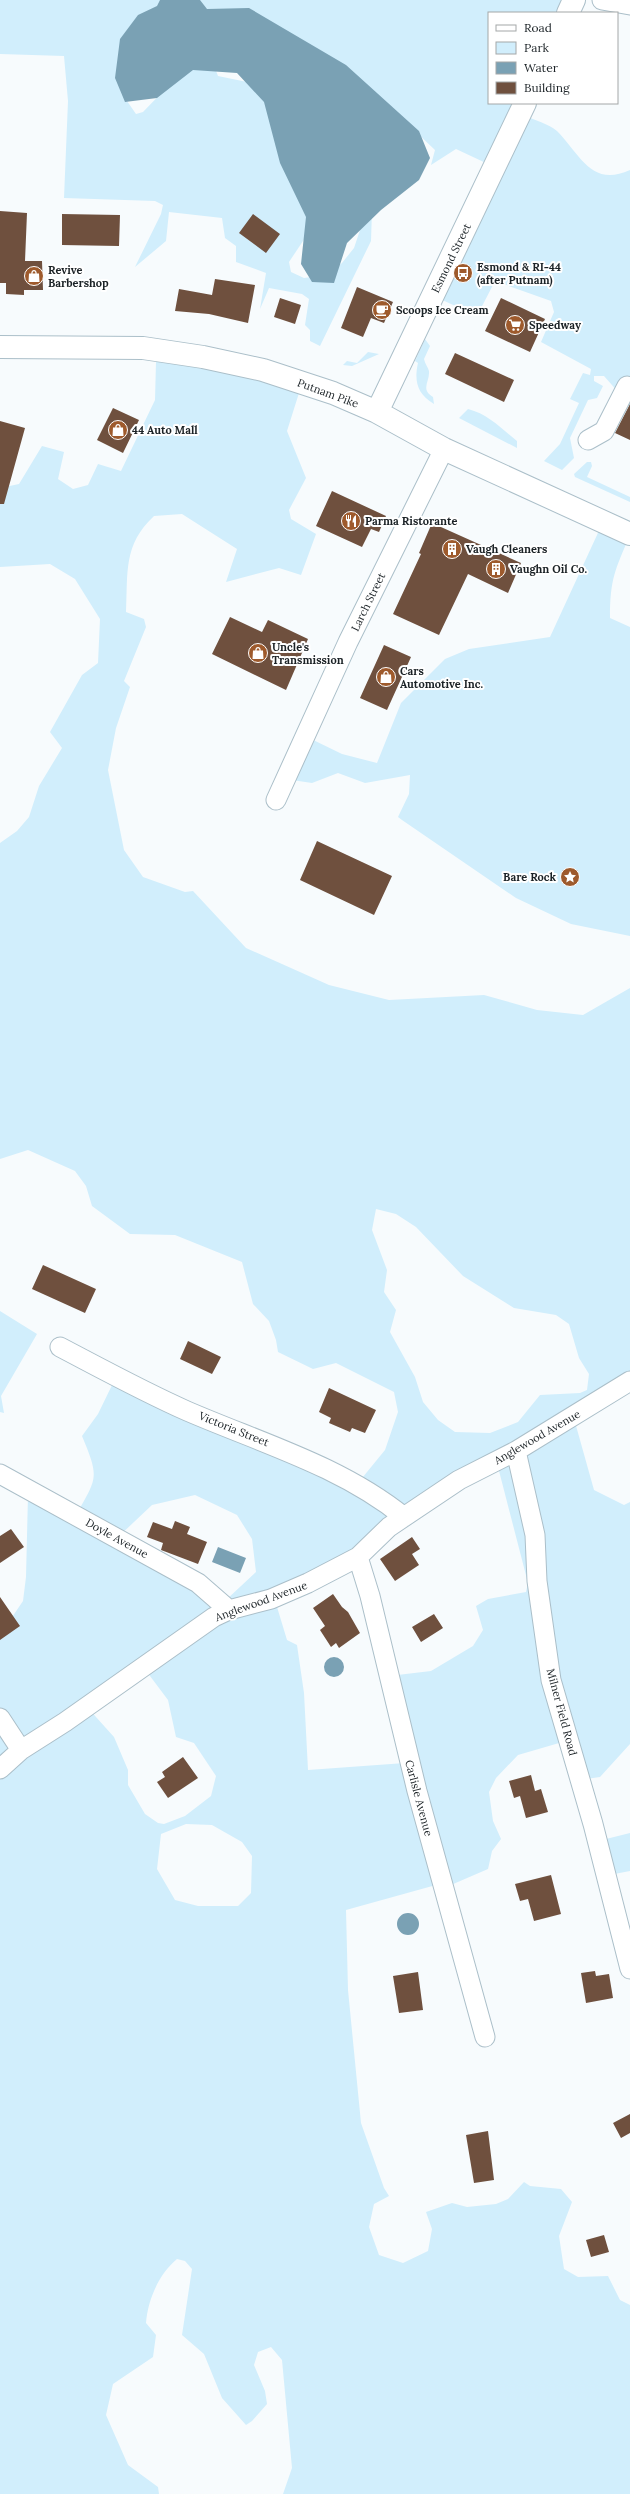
<svg xmlns="http://www.w3.org/2000/svg" width="630" height="2494" font-family="Lora,serif">
  <rect width="100%" height="100%" fill="#f7fbfd"/>
  <!-- green -->
  <path fill="#d1eefc" fill-rule="evenodd" d="M0,0h166l-39,101 9,13 7,-2 30,-31 37,-26 8,21 29,6 14,9 42,105 6,36 -20,30 2,10 13,6 22,-3 16,-12 12,-15 11,-33 7,-5 -1,31 -51,105 -10,-5v-11l-5,-5 4,-26 -7,-5 -33,-6 -9,21 6,-36 -30,-11v-16l-11,-8 -3,-20 -53,-6 -3,29 -31,26 26,-53 2,-9 -8,-4 -91,-3 4,-97 -4,-45 -64,-2z
    M188,0h385l-6,13h-78v90h35v12c10,5 25,9 33,16 23,23 34,57 73,39v236h-8l-3,-13 -15,-17h-10v5l9,5 -6,12 -9,2 -18,38 4,20 -12,12 -18,-9 16,-17 19,-41 -9,-4 13,-26 7,2 1,-6 -50,-27 13,-30 -3,-11 -56,-20 -18,35 -39,-18 50,-134 -32,-15 -25,16 4,-15 -37,-35 -167,-85z
    M425,339l5,7 -6,13c1,5 4,8 5,12 1,11 -9,18 4,26l1,7c-17,-10 -20,-23 -16,-41l-3,-2z
    M368,352l11,2 -27,12 -9,-1 4,-4 10,2z
    M192,359l21,1 86,33 -12,38 19,47 -17,32 2,9 25,15 -15,41 -22,-7 -53,14 11,-33 -55,-35 -28,2c-31,29 -26,56 -28,96l18,7 2,8 -22,54 6,6 -14,41 -8,42 16,80 19,27 42,15 8,-1 53,57 83,37 60,15 95,-5 53,15 46,5 47,-27v390l-57,37 21,75 30,15 6,-3v242l-30,33 -21,3 -13,-39 -48,14 -22,23 -7,14 4,29 8,18 -9,12 -4,18 -44,19 -8,-3 -90,25 2,80 13,133 23,65 5,8 -15,8 -5,23 10,28 24,8 25,-12 4,-22 -6,-17 26,-9 15,4 29,-3 12,-5 16,-17 6,4 31,3 11,13 -13,34 5,33 14,8 30,-1 12,24 10,5v189h-347l9,-26 -10,-108 -11,-13 -13,5 -4,13 11,26 2,13 -15,17 -6,4 -24,-27 -18,-44 -22,-19 10,-66 -7,-8 -8,-2c-18,15 -29,40 -31,64l10,12 -3,22 -40,27 -7,31 22,50 30,22 1,7h-159v-859l23,-34 3,-24 2,-82 47,22c22,-40 25,-38 7,-81l16,-22 17,-35 243,104 27,-33 13,-38 -4,-20 -58,-29 -23,6 -35,-17 -2,-12 -7,-19 -16,-17 -11,-42 -67,-27 -45,-1 -38,-28 -6,-20 -11,-15 -47,-21 -28,9v-316l17,-12 12,-14 10,-31 23,-38 -12,-16 32,-57 16,-12 2,-44 -25,-40 -25,-15 -50,3v-79l19,-4 23,-38 22,6 -6,27 15,10 15,-4 10,-21 23,7 34,-71 1,-38zM376,1209l20,5 20,13 47,49 51,32 42,7 13,9 10,34 10,16 -2,16 -7,3 -40,2 -22,27 -28,11 -35,-1 -17,-12 -15,-18 -8,-25 -25,-45 6,-22 -12,-18 3,-22 -15,-40zM494,1461l4,6 30,116 -2,9 -38,7 -12,7 7,24 -10,16 -42,25 -42,5 16,87 -97,7 -4,-77 -7,-48 -10,-5 -13,-43 80,-40zM195,1495l42,20 15,24 4,33 -30,28 -110,-61 36,-34zM141,1664l27,36 8,37 18,6 22,33 -5,20 -26,20 -21,8 -6,-1 -13,-9 -17,-29v-15l-14,-33 -27,-30zM186,1824l26,1 30,17 10,14 -1,37 -13,13h-40l-23,-6 -18,-31 4,-35z
    M468,409c20,5 34,20 49,32v7l-58,-30z
    M587,462h4l1,4 -5,11 43,20v5l-55,-25 -1,-3z
    M603,522l27,13c-15,35 -20,44 -20,83l20,9v309l-59,-12 -55,-26 -114,-78 -4,-3 11,-23 1,-19 -45,8 -27,-10 -26,10 -20,-3 13,-44 37,18 35,9 24,-60 44,-44 24,-10 81,-12z
    M0,1311l37,23 -36,62 3,17 -4,-1z
    M630,1833v38l-26,5 -10,-34z"/>
  <!-- water -->
  <path fill="#7aa1b4" d="M160,0h40l7,9 42,-1 97,57 73,66 11,27 -11,22 -38,30 -34,33 -13,40 -22,-1 -11,-18 5,-47 -26,-54 -16,-61 -27,-29 -44,-3 -36,28 -32,4 -10,-24 5,-39 18,-24 19,-9z
    M218,1547l28,11 -6,15 -28,-11z
    M324 1667a10 10 0 1 1 20 0a10 10 0 1 1-20 0Z
    M397 1924a11 11 0 1 1 22 0a11 11 0 1 1-22 0Z"/>
  <!-- building -->
  <path fill="#6f503e" d="M0,211l27,2 -2,48h17l1,29h-19v5l-18,-1v-11h-6z
    M62,214l58,1 -1,31 -57,-1z
    M253,214l27,20 -14,19 -27,-20z
    M215,279l40,6 -7,38 -39,-9 -34,-3 4,-22 33,6z
    M357,287l36,15 -9,21 -13,-5 -8,19 -22,-9z
    M280,298l21,7 -6,19 -21,-7z
    M501,298l44,21 -15,33 -45,-21z
    M455,353l59,27 -10,22 -59,-28z
    M630,404v36l-15,-7z
    M113,408l26,12 -16,33 -26,-13z
    M0,421l25,7 -21,76h-4z
    M332,491l54,25 -7,16 -8,-3 -9,18 -46,-21z
    M432,523l89,40 -13,30 -40,-19 -29,61 -46,-21 28,-60 -2,-1z
    M230,617l32,15 6,-12 40,19 -22,51 -74,-36z
    M384,645l27,12 -24,53 -27,-12z
    M317,841l75,35 -18,39 -74,-35z
    M43,1265l53,24 -11,24 -53,-24z
    M188,1341l33,16 -9,17 -32,-15z
    M329,1388l47,22 -11,23 -13,-5 -2,4 -21,-9 2,-5 -12,-6z
    M175,1521l15,6 -3,7 20,8 -9,22 -37,-14 2,-7 -16,-6 6,-15 19,7z
    M11,1529l13,18 -24,16v-27z
    M412,1537l8,12 -8,5 7,11 -24,16 -15,-22z
    M333,1594l9,13 6,5 12,21 -21,15 -3,-5 -5,4 -11,-17 5,-4 -12,-18z
    M0,1597l20,29 -20,14z
    M434,1614l9,14 -22,14 -9,-15z
    M183,1757l15,21 -30,20 -11,-16 8,-5 -3,-5z
    M531,1775l4,16 6,-2 7,23 -22,6 -6,-22 -6,2 -5,-17z
    M551,1875l10,39 -27,7 -6,-22 -8,2 -5,-17z
    M595,1971l1,5 13,-2 4,24 -27,5 -5,-30z
    M418,1972l5,38 -24,3 -6,-37z
    M630,2114v19l-9,5 -8,-15z
    M488,2131l6,49 -20,3 -8,-48z
    M604,2235l5,17 -18,5 -5,-17z"/>
  <g fill="none" stroke-linecap="round" stroke-linejoin="round">
    <!-- minor casing -->
    <g stroke="#abbfc9" stroke-width="21">
      <path id="minor" d="M602,0l28,5
        M588,440l16,-9 23,-45
        M276,800l72,-158 96,-193
        M60,1347c42,22 84,45 127,64 74,32 154,55 217,106
        M516,1451l19,84 2,46 14,99 42,144 37,145
        M0,1474l198,109 31,27
        M358,1557l12,39 47,195 68,246
        M0,1718l21,32
        M0,1769l21,-19 44,-28 149,-105 15,-7 42,-11 37,-16 50,-26 31,-30 70,-47 57,-29 114,-70"/>
    </g>
    <!-- major casing -->
    <g stroke="#abbfc9" stroke-width="24">
      <path id="major" d="M568,13l6,-13
        M0,347l143,1 60,9 60,13 70,23 44,19 67,37 186,85
        M377,412l148,-309"/>
    </g>
    <!-- minor -->
    <use href="#minor" stroke="#fff" stroke-width="19"/>
    <!-- major -->
    <use href="#major" stroke="#fff" stroke-width="22"/>
  </g>
  <!-- icons -->
  <defs>
    <g id="bus-disc" transform="scale(1)"><circle r="9.5" fill="#9e5a2c" stroke="#fff"/><path d="M-5-6H5V4H4V6H2V4H-2V6H-4V4H-5ZM-3.5-4V0h7V-4ZM-3.5 1.2v1.5H-2V1.2ZM2 1.2v1.5H3.5V1.2Z" fill="#fff"/></g>
    <g id="shop-disc" transform="scale(1)"><circle r="9.5" fill="#9e5a2c" stroke="#fff"/><path d="M-5-2.5h2.3a2.7 3.5 0 0 1 5.4 0H5L5.5 6h-11ZM-1.5-2.5h3a1.5 2.3 0 0 0-3 0Z" fill="#fff"/></g>
    <g id="cafe-disc" transform="scale(1)"><circle r="9.5" fill="#9e5a2c" stroke="#fff"/><path d="M-5.5-4.5H6V0H3Q3 3.5 0 3.5H-2.5Q-5.5 3.5-5.5 0ZM3-3.2v2h1.7v-2ZM-6 4.5H4V6H-6Z" fill="#fff"/></g>
    <g id="supermarket-disc" transform="scale(1)"><circle r="9.5" fill="#9e5a2c" stroke="#fff"/><path d="M-6-5.5h2.5l.6 2H6L4.5 2H-2.5L-4.4-4H-6ZM-1.5 3.2a1.3 1.3 0 1 0 .1 0ZM3 3.2a1.3 1.3 0 1 0 .1 0Z" fill="#fff"/></g>
    <g id="restaurant-disc" transform="scale(1)"><circle r="9.5" fill="#9e5a2c" stroke="#fff"/><path d="M-5-6h1v4h1v-4h1v4h1v-4h1v5L-1.5 .5V6h-2V.5L-5-1ZM5-6V6H3V1.5H1.5Q1.5-4 5-6Z" fill="#fff"/></g>
    <g id="building-disc" transform="scale(1)"><circle r="9.5" fill="#9e5a2c" stroke="#fff"/><path d="M-4-6H4V6H1V3H-1V6H-4ZM-2.5-4.3h1.7v1.8h-1.7ZM.8-4.3h1.7v1.8H.8ZM-2.5-1h1.7V.8h-1.7ZM.8-1h1.7V.8H.8Z" fill="#fff"/></g>
    <g id="sight-disc" transform="scale(1)"><circle r="9.5" fill="#9e5a2c" stroke="#fff"/><path d="M0-6L1.8-2.2L6-1.7L2.9 1.2L3.7 5.4L0 3.3L-3.7 5.4L-2.9 1.2L-6-1.7L-1.8-2.2Z" fill="#fff"/></g>
  </defs>
  <g fill-rule="evenodd">
    <use href="#bus-disc" x="463" y="273"/>
    <use href="#shop-disc" x="34" y="276"/>
    <use href="#cafe-disc" x="382" y="310"/>
    <use href="#supermarket-disc" x="515" y="325"/>
    <use href="#shop-disc" x="118" y="430"/>
    <use href="#restaurant-disc" x="351" y="521"/>
    <use href="#building-disc" x="452" y="549"/>
    <use href="#building-disc" x="496" y="569"/>
    <use href="#shop-disc" x="258" y="653"/>
    <use href="#shop-disc" x="386" y="677"/>
    <use href="#sight-disc" x="570" y="877"/>
  </g>
  <g text-anchor="middle" stroke-width="4" stroke-linejoin="round" paint-order="stroke">
    <!-- street labels -->
    <g font-size="11" fill="#1b2226" stroke="#fff">
      <text transform="translate(451 258) rotate(-64)" y="4">Esmond Street</text>
      <text transform="translate(328 393) rotate(20)" y="4">Putnam Pike</text>
      <text transform="translate(368 602) rotate(-64)" y="4">Larch Street</text>
      <text transform="translate(234 1429) rotate(22)" y="4">Victoria Street</text>
      <text transform="translate(537 1437) rotate(-30)" y="4">Anglewood Avenue</text>
      <text transform="translate(117 1538) rotate(29)" y="4">Doyle Avenue</text>
      <text transform="translate(261 1601) rotate(-20)" y="4">Anglewood Avenue</text>
      <text transform="translate(562 1712) rotate(75)" y="4">Milner Field Road</text>
      <text transform="translate(419 1798) rotate(75)" y="4">Carlisle Avenue</text>
    </g>
    <!-- poi labels -->
    <g font-size="11" font-weight="bold" fill="#1b2226" stroke="#fff" text-anchor="start">
      <text x="477" y="271">Esmond &amp; RI-44<tspan x="477" dy="13">(after Putnam)</tspan></text>
      <text x="48" y="274">Revive<tspan x="48" dy="13">Barbershop</tspan></text>
      <text x="396" y="314">Scoops Ice Cream</text>
      <text x="529" y="329">Speedway</text>
      <text x="132" y="434">44 Auto Mall</text>
      <text x="365" y="525">Parma Ristorante</text>
      <text x="466" y="553">Vaugh Cleaners</text>
      <text x="510" y="573">Vaughn Oil Co.</text>
      <text x="272" y="651">Uncle's<tspan x="272" dy="13">Transmission</tspan></text>
      <text x="400" y="675">Cars<tspan x="400" dy="13">Automotive Inc.</tspan></text>
      <text x="556" y="881" text-anchor="end">Bare Rock</text>
    </g>
  </g>
  <!-- legend -->
  <rect x="488" y="12" width="130" height="92" fill="#ffffff" stroke="#a4a7a8"/>
  <rect x="496" y="25" width="20" height="6" fill="#ffffff" stroke="#a4a7a8"/>
  <text x="524" y="32" font-size="12" fill="#1b2226">Road</text>
  <rect x="496" y="42" width="20" height="12" fill="#d1eefc" stroke="#a4a7a8"/>
  <text x="524" y="52" font-size="12" fill="#1b2226">Park</text>
  <rect x="496" y="62" width="20" height="12" fill="#7aa1b4" stroke="#a4a7a8"/>
  <text x="524" y="72" font-size="12" fill="#1b2226">Water</text>
  <rect x="496" y="82" width="20" height="12" fill="#6f503e" stroke="#a4a7a8"/>
  <text x="524" y="92" font-size="12" fill="#1b2226">Building</text>
</svg>
